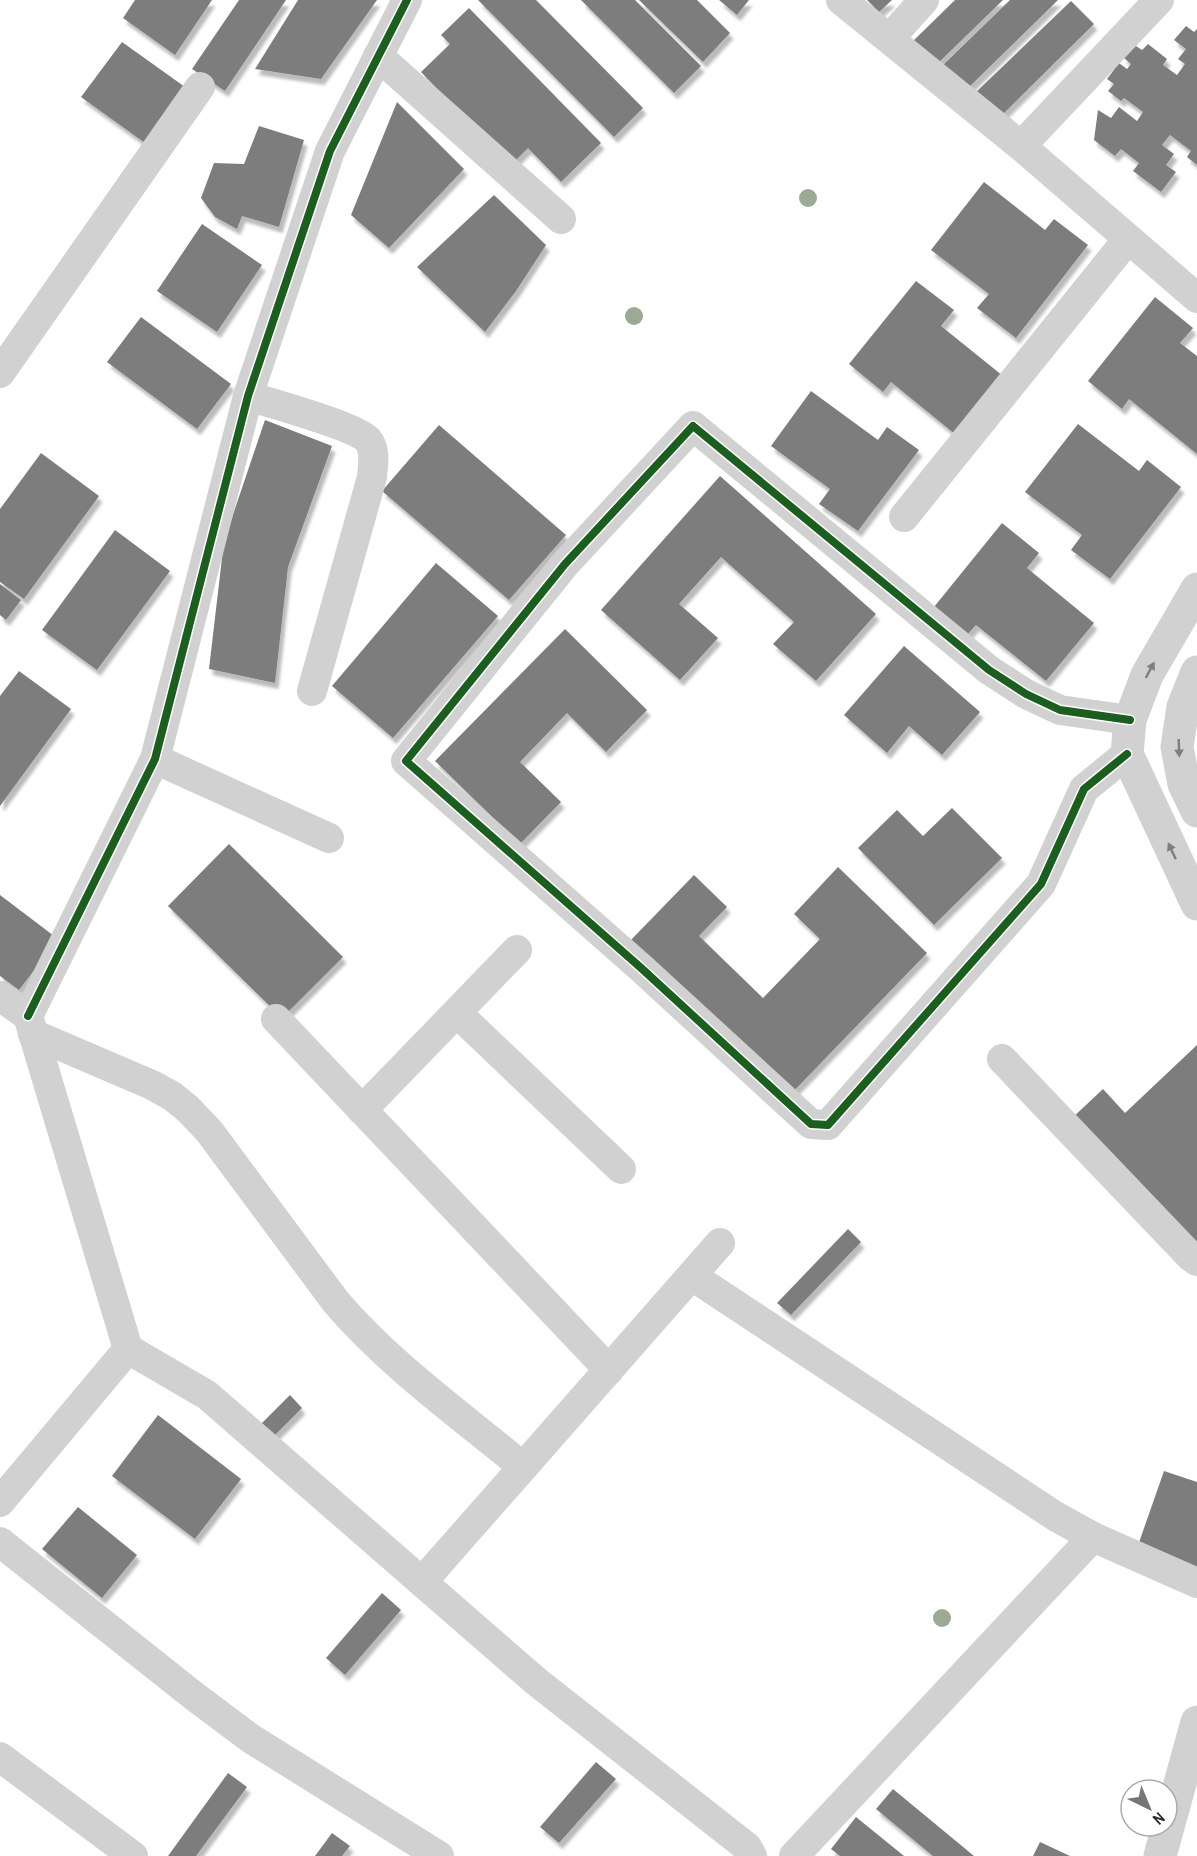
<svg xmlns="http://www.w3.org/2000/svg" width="1197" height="1856" font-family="'Archivo Narrow',sans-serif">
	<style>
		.building { fill: #7d7d7d; filter: url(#shadow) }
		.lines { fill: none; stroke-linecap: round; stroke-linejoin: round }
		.minor { stroke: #d1d1d1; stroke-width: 30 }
		.tertiary { stroke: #d1d1d1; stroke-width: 33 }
		.cycleway-casing { stroke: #fff; stroke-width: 11 }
		.cycleway { stroke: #1b5e20; stroke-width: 8 }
		.tree { fill: #9ca995 }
		.oneway { fill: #7e7e7e }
	</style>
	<defs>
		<filter id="shadow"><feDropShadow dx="3.5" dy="6" stdDeviation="1.5" flood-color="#0004"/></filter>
	</defs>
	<rect width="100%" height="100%" fill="#fff"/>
	<g class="building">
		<polygon points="135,0 212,0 175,55 123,18"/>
		<polygon points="239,0 286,0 225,91 192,69"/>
		<polygon points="298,0 377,0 321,79 255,69"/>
		<polygon points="478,0 536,0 643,108 614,137"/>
		<polygon points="581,0 635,0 701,66 674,93"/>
		<polygon points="639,0 697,0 730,33 703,62"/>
		<polygon points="719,0 749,0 737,15"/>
		<polygon points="867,0 892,0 879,12"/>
		<polygon points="955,0 1003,0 932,69 909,45"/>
		<polygon points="1010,0 1058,0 963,93 939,69"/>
		<polygon points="1071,1 1094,24 998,119 974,94"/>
		<polygon points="469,8 601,143 561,182 528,148 511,165 421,72 450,44 441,35"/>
		<polygon points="1186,26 1194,32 1197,29 1197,165 1187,157 1191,151 1170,135 1162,145 1174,154 1166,165 1176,172 1161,192 1133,171 1139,163 1121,149 1115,156 1094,140 1098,110 1111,118 1119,107 1137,121 1143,112 1124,98 1121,101 1108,91 1114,84 1107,79 1119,63 1127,69 1131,64 1123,57 1133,44 1142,50 1148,44 1167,59 1163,65 1177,75 1185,64 1178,59 1186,49 1174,40"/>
		<polygon points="122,42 185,87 145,143 81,97"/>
		<polygon points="397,102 464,169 389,248 351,215"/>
		<polygon points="259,126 304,140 279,227 242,216 237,229 215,217 201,198 214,163 244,164"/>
		<polygon points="984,182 1045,230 1054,219 1088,245 1016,338 977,308 989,294 931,250"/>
		<polygon points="494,195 546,245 516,291 485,332 417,267"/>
		<polygon points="202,224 262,265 217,332 157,291"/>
		<polygon points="916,281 954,310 941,326 1008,380 961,439 891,382 883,392 849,364"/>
		<polygon points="1155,297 1193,328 1180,343 1197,356 1197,454 1129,399 1122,409 1088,381"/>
		<polygon points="141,317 231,384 197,429 107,362"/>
		<polygon points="811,391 878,440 887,427 919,450 858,531 819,504 830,489 771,446"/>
		<polygon points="265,420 332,446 288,567 275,683 209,669 224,541"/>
		<polygon points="1078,424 1139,471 1147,460 1181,487 1110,579 1071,550 1082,535 1025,492"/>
		<polygon points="439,425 566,535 509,600 382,491"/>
		<polygon points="41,453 99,496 24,599 0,582 0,509"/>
		<polygon points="720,476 876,614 816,681 773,644 794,622 721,557 679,604 718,638 680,680 601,610"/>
		<polygon points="1002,523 1039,553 1027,568 1094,623 1046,681 976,625 968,634 934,607"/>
		<polygon points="115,530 170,571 97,670 42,630"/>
		<polygon points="436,563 498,616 393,738 332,686"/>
		<polygon points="0,584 21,600 6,620 0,615"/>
		<polygon points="565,629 647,710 606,752 567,713 520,762 561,802 520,844 435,761"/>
		<polygon points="904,646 980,712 942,755 909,726 887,753 844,715"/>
		<polygon points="19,671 71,709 0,806 0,696"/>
		<polygon points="952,808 1002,858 934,925 858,848 897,810 923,836"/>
		<polygon points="229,844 343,957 282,1018 168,906"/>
		<polygon points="838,867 927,953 790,1095 629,942 694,875 727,907 699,936 763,998 820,939 794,914"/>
		<polygon points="0,895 58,939 19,990 0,976"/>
		<polygon points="1197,1045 1197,1253 1070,1120 1103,1089 1125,1113"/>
		<polygon points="848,1229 861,1242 791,1315 777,1303"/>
		<polygon points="290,1395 302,1408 268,1442 256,1429"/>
		<polygon points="158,1415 241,1479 195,1539 112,1476"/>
		<polygon points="1164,1471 1197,1482 1197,1573 1136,1551"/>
		<polygon points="78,1507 137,1555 102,1598 42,1549"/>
		<polygon points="382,1593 401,1610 345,1675 326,1658"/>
		<polygon points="596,1762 616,1779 559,1843 540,1827"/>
		<polygon points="228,1773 247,1787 196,1856 168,1856"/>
		<polygon points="893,1789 974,1856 933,1856 876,1809"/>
		<polygon points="856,1817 904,1856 840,1856 831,1849"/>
		<polygon points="332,1833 350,1846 342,1856 315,1856"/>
		<polygon points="1040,1842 1070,1856 1033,1856"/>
	</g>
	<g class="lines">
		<g class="minor">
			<polyline points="841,0 1021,146 1197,298"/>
			<polyline points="890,38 924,0"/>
			<polyline points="378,56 561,219"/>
			<polyline points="1021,146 1159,0"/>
			<polyline points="0,373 200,87"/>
			<path d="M248 396C270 403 355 426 368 440 376 450 373 465 372 477L312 691"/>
			<polyline points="904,517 1128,239"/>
			<polyline points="1127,754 1084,789 1041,884 828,1125 811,1124 640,967 406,761 565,564 693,426 989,670 1026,694 1060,710 1130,720"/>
			<polyline points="155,759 329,838"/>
			<polyline points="0,996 28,1016 128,1349 0,1502"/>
			<polyline points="457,1013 621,1169"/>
			<polyline points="28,1016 155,759 248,396 330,151 407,0"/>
			<polyline points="276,1019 609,1370"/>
			<path d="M33 1034 152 1085 172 1096 187 1108 209 1131 336 1302C390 1365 459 1414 523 1467"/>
			<polyline points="1002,1059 1190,1256 1197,1261"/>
			<polyline points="362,1110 517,950"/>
			<polyline points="692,1276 1055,1516 1093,1537 1197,1583"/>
			<polyline points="128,1349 207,1395 537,1682 747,1847 752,1856"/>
			<polyline points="0,1542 194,1696 250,1738 439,1856"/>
			<polyline points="422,1582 720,1243"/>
			<polyline points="0,1757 133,1856"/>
			<polyline points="794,1856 1093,1537"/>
		</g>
		<g class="tertiary">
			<polyline points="1197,589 1147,675 1130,720 1127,754 1197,904"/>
			<polyline points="1197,672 1183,707 1177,747 1184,784 1197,811"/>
			<polyline points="1160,1856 1197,1722"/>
		</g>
		<g class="cycleway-casing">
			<g id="cycleway">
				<polyline points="1127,754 1084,789 1041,884 828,1125 811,1124 640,967 406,761 565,564 693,426 989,670 1026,694 1060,710 1130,720"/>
				<polyline points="28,1016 155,759 248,396 330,151 407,0"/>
			</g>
		</g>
		<use href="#cycleway" class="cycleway"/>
	</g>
	<g class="tree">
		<circle cx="808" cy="198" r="9"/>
		<circle cx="634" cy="316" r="9"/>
		<circle cx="942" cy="1618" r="9"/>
	</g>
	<defs><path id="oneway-solid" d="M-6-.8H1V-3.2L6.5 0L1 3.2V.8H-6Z" transform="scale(1.5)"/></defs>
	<g class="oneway">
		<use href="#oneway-solid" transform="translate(1150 670) rotate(-62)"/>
		<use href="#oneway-solid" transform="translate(1179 748) rotate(88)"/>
		<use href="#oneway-solid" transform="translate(1172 851) rotate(-115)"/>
	</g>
	<g transform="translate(1149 1808) rotate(137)"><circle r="28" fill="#ffffff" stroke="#ababab" stroke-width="1.5"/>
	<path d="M0-4.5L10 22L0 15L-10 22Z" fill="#767676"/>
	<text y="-9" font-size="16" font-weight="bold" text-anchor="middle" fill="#2c2c2c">N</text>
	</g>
</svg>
